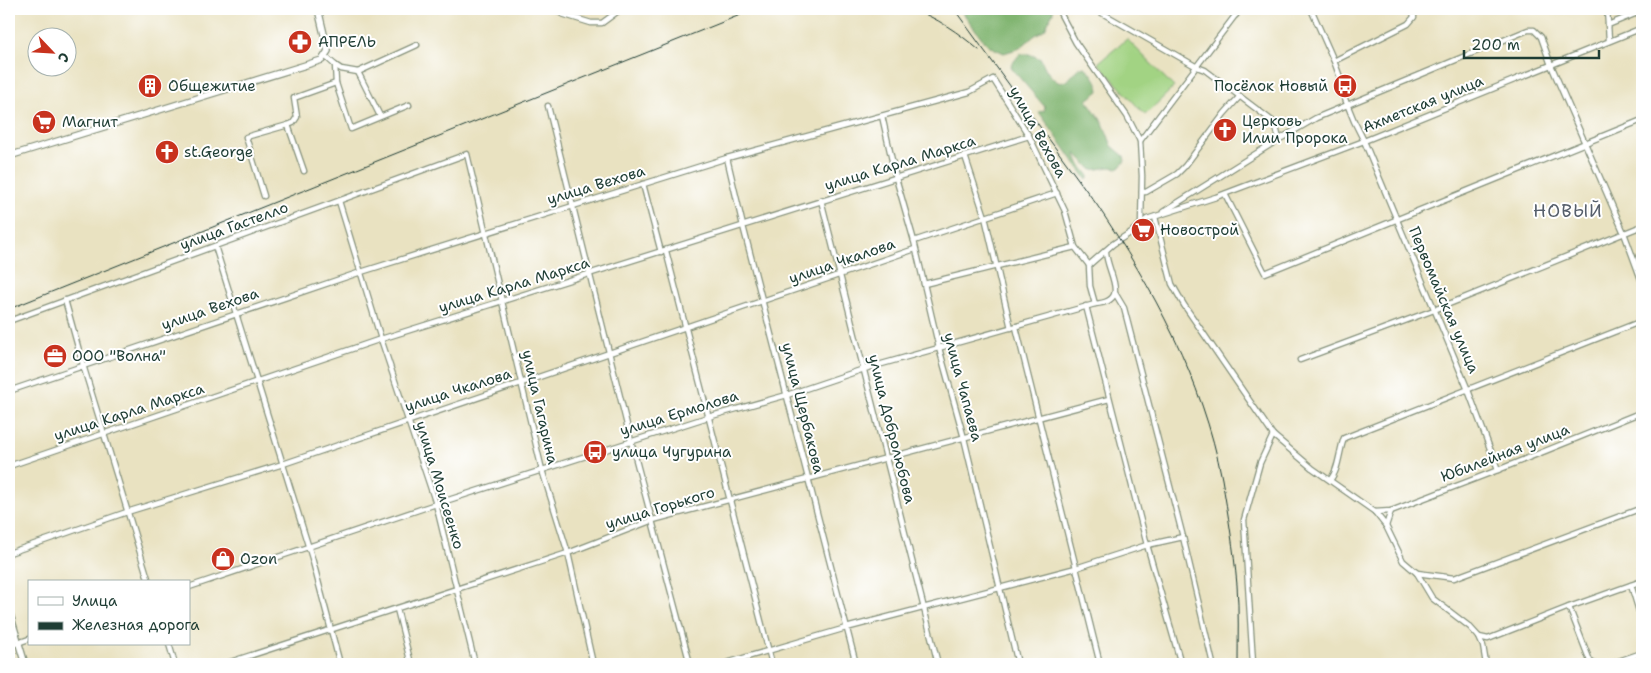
<svg xmlns="http://www.w3.org/2000/svg" width="1651" height="673" font-family="'Shantell Sans',sans-serif">
	<style>
		.green { fill: #a2d383; stroke: #60885c }
		.forest { fill: #81b571; stroke: #507952 }
		.lines { fill: none; stroke-linecap: round; stroke-linejoin: round }
		.minor-casing { stroke: #84907a; stroke-width: 7 }
		.major-casing { stroke: #84907a; stroke-width: 8 }
		.minor { stroke: #fff; stroke-width: 4.5 }
		.major { stroke: #fff; stroke-width: 5.5 }
		.rail { stroke: #1f3d34; stroke-width: 1 }
		.labels { text-anchor: middle; stroke-width: 4; stroke-linejoin: round; paint-order: stroke }
		.poi-label { font-size: 15px; fill: #1f3d34; stroke: #fff; text-anchor: start }
		.street-label { font-size: 15px; fill: #1f3d34; stroke: #fff }
		.quarter-label { font-size: 18px; letter-spacing: 1px; fill: #565f6b; stroke: #fff }
	</style>
	<rect width="100%" height="100%" fill="#fff"/>
	<filter id="ink" filterUnits="userSpaceOnUse"><feTurbulence type="fractalNoise" baseFrequency=".02" numOctaves="2"/><feDisplacementMap in="SourceGraphic" scale="10" xChannelSelector="R" yChannelSelector="G"/><feConvolveMatrix kernelMatrix="1 2 1 2 8 2 1 2 1" color-interpolation-filters="sRGB"/></filter>
	<filter id="wash" filterUnits="userSpaceOnUse"><feTurbulence type="fractalNoise" baseFrequency=".0096" numOctaves="4" result="noise"/><feDisplacementMap in="SourceGraphic" scale="20" xChannelSelector="R" yChannelSelector="G"/><feGaussianBlur stdDeviation="1.12" result="paint"/><feColorMatrix in="noise" values="0 0 0 0 0 0 0 0 0 0 0 0 0 0 0 0 0 1.4 0 .05"/><feComposite in="paint" operator="in"/></filter>
	<g filter="url(#wash)">
		<rect width="100%" height="100%" fill="#e9e2c1"/>
		<polygon class="green" points="1127,39 1174,87 1145,115 1098,63"/>
		<g class="forest">
			<polygon points="960,9 1053,9 1053,12 1045,29 1034,36 1020,48 1004,53 991,47 984,41"/>
			<path d="M1020 54H1029L1041 59C1045 69 1050 78 1060 83 1062 82 1065 82 1067 80 1077 74 1079 58 1091 73 1096 80 1098 83 1099 91L1087 100 1103 123 1112 146 1124 156 1125 161 1119 168 1110 167 1092 170 1075 153 1080 165 1089 176 1087 180 1039 112 1044 111 1045 107 1012 69 1011 65Z"/>
		</g>
	</g>
	<g filter="url(#ink)">
		<g class="lines">
			<g class="minor-casing">
				<g id="minor">
					<polyline points="557,9 562,14 591,23 602,23 621,9"/>
					<polyline points="1058,9 1076,43 1127,116 1140,141"/>
					<polyline points="1095,9 1197,67 1205,70 1275,123 1279,139"/>
					<polyline points="1230,9 1236,15"/>
					<polyline points="1311,9 1334,61 1341,80 1343,94 1354,121 1364,141 1468,390 1498,470"/>
					<polyline points="1607,9 1609,40"/>
					<polyline points="1608,25 1642,11"/>
					<polyline points="326,57 335,65 336,83 351,129 409,105"/>
					<polyline points="1334,61 1408,24 1414,17 1413,9"/>
					<polyline points="335,65 341,69 358,72 417,45"/>
					<polyline points="358,72 380,116"/>
					<polyline points="548,106 631,441 690,664"/>
					<polyline points="882,116 896,178 914,241 939,348 964,438 1018,664"/>
					<polyline points="965,156 985,217 1011,328"/>
					<polyline points="727,158 743,226 856,664"/>
					<polyline points="304,171 288,125 293,123 297,117 294,98 336,83"/>
					<polyline points="643,184 661,252"/>
					<polyline points="1142,192 1146,192 1177,174 1185,166 1224,114 1240,96"/>
					<polyline points="1225,194 1265,273 1642,120"/>
					<polyline points="264,196 246,137 288,125"/>
					<polyline points="821,200 938,664"/>
					<polyline points="339,201 381,339 436,504 475,664"/>
					<polyline points="1163,212 1273,143 1316,118 1528,30 1534,30 1541,37 1551,65 1624,233 1642,282"/>
					<polyline points="1155,217 1172,284 1184,305 1273,435 1312,468 1375,512 1386,526 1403,561 1417,573 1432,598 1470,627 1479,637 1483,646 1486,664"/>
					<polyline points="1141,224 1142,176 1140,141 1240,9"/>
					<polyline points="914,241 1057,193"/>
					<polyline points="215,246 312,558 340,664"/>
					<path d="M1106 250C1105 271 1133 301 1095 304L1090 286 1089 265 1113 244 1130 233 1147 219 1216 197 1364 141 1642 28"/>
					<polyline points="666,251 772,664"/>
					<polyline points="924,284 1075,247"/>
					<polyline points="1115,293 1124,308 1183,537 1213,664"/>
					<polyline points="65,300 83,365 149,582"/>
					<polyline points="1086,306 1147,545 1181,664"/>
					<polyline points="9,321 467,154 542,470 568,553 593,664"/>
					<polyline points="1016,327 1100,664"/>
					<polyline points="1300,360 1434,310 1642,226"/>
					<polyline points="9,391 361,272 727,158 969,92 993,79 1029,136 1065,211 1075,247 1089,265"/>
					<polyline points="9,466 381,339 1029,136"/>
					<path d="M1330 480C1339 470 1339 451 1344 438L1642 321"/>
					<polyline points="1375,512 1391,511 1498,470 1642,412"/>
					<polyline points="1386,526 1391,511"/>
					<polyline points="9,553 127,512 283,464 915,249"/>
					<polyline points="1417,573 1454,578 1642,508"/>
					<polyline points="1631,585 1642,621"/>
					<polyline points="189,587 436,504 708,417 787,395 864,369 1095,304"/>
					<polyline points="1569,607 1590,661 1594,664"/>
					<polyline points="397,609 411,664"/>
					<polyline points="1479,637 1488,639 1569,607 1642,581"/>
					<polyline points="169,644 175,664"/>
					<polyline points="9,646 29,639"/>
					<polyline points="224,664 568,553 653,520 1109,399"/>
					<polyline points="723,664 846,628 1076,568 1147,545 1183,537"/>
					<polyline points="1253,664 1244,520 1260,463 1273,435"/>
					<polyline points="1610,664 1642,653"/>
				</g>
			</g>
			<g class="major-casing">
				<g id="major">
					<polyline points="9,156 322,60 328,51 318,9"/>
					<polyline points="9,611 25,664"/>
				</g>
			</g>
			<use href="#minor" class="minor"/>
			<use href="#major" class="major"/>
			<g class="rail">
				<path d="M912 9C936 17 959 33 979 50"/>
				<path d="M954 9 1097 205C1153 288 1203 380 1222 479 1228 514 1234 550 1237 585 1239 611 1238 638 1238 664"/>
				<polyline points="9,309 755,9"/>
			</g>
		</g>
	</g>
	<defs>
		<g id="pharmacy-disc" transform="scale(1.25)"><circle r="9.5" fill="#c8321e" stroke="#fff"/><path d="M-2-6h4v4h4v4h-4v4h-4v-4h-4v-4h4Z" fill="#fff"/></g>
		<g id="building-disc" transform="scale(1.25)"><circle r="9.5" fill="#c8321e" stroke="#fff"/><path d="M-4-6H4V6H1V3H-1V6H-4ZM-2.5-4.3h1.7v1.8h-1.7ZM.8-4.3h1.7v1.8H.8ZM-2.5-1h1.7V.8h-1.7ZM.8-1h1.7V.8H.8Z" fill="#fff"/></g>
		<g id="bus-disc" transform="scale(1.25)"><circle r="9.5" fill="#c8321e" stroke="#fff"/><path d="M-5-6H5V4H4V6H2V4H-2V6H-4V4H-5ZM-3.5-4V0h7V-4ZM-3.5 1.2v1.5H-2V1.2ZM2 1.2v1.5H3.5V1.2Z" fill="#fff"/></g>
		<g id="supermarket-disc" transform="scale(1.25)"><circle r="9.5" fill="#c8321e" stroke="#fff"/><path d="M-6-5.5h2.5l.6 2H6L4.5 2H-2.5L-4.4-4H-6ZM-1.5 3.2a1.3 1.3 0 1 0 .1 0ZM3 3.2a1.3 1.3 0 1 0 .1 0Z" fill="#fff"/></g>
		<g id="church-disc" transform="scale(1.25)"><circle r="9.5" fill="#c8321e" stroke="#fff"/><path d="M-1.2-6h2.4v3.5h3.3v2.4h-3.3V6h-2.4V-.1h-3.3v-2.4h3.3Z" fill="#fff"/></g>
		<g id="office-disc" transform="scale(1.25)"><circle r="9.5" fill="#c8321e" stroke="#fff"/><path d="M-6-3h4V-5.5h4V-3h4V5H-6ZM-1-4.5V-3h2v-1.5ZM-6 0V1H6V0Z" fill="#fff"/></g>
		<g id="shop-disc" transform="scale(1.25)"><circle r="9.5" fill="#c8321e" stroke="#fff"/><path d="M-5-2.5h2.3a2.7 3.5 0 0 1 5.4 0H5L5.5 6h-11ZM-1.5-2.5h3a1.5 2.3 0 0 0-3 0Z" fill="#fff"/></g>
	</defs>
	<g fill-rule="evenodd">
		<use href="#pharmacy-disc" x="300" y="42"/>
		<use href="#building-disc" x="150" y="86"/>
		<use href="#bus-disc" x="1345" y="86"/>
		<use href="#supermarket-disc" x="44" y="122"/>
		<use href="#church-disc" x="1225" y="130"/>
		<use href="#church-disc" x="167" y="152"/>
		<use href="#supermarket-disc" x="1143" y="230"/>
		<use href="#office-disc" x="55" y="356"/>
		<use href="#bus-disc" x="595" y="452"/>
		<use href="#shop-disc" x="223" y="559"/>
	</g>
	<g class="labels">
		<g class="poi-label">
			<text x="318" y="47">АПРЕЛЬ</text>
			<text x="168" y="91">Общежитие</text>
			<text x="1328" y="91" text-anchor="end">Посёлок Новый</text>
			<text x="1242" y="126">Церковь<tspan x="1242" dy="17">Илии Пророка</tspan></text>
			<text x="62" y="127">Магнит</text>
			<text x="184" y="157">st.George</text>
			<text x="1160" y="235">Новострой</text>
			<text x="72" y="361">ООО "Волна"</text>
			<text x="612" y="457">улица Чугурина</text>
			<text x="240" y="564">Ozon</text>
		</g>
		<g class="street-label">
			<text transform="translate(1423 104) rotate(-22)" y="5">Ахметская улица</text>
			<text transform="translate(1038 132) rotate(61)" y="5">улица Вехова</text>
			<text transform="translate(900 163) rotate(-17)" y="5">улица Карла Маркса</text>
			<text transform="translate(596 185) rotate(-17)" y="5">улица Вехова</text>
			<text transform="translate(234 226) rotate(-20)" y="5">улица Гастелло</text>
			<text transform="translate(842 261) rotate(-19)" y="5">улица Чкалова</text>
			<text transform="translate(514 285) rotate(-17)" y="5">улица Карла Маркса</text>
			<text transform="translate(1444 300) rotate(67)" y="5">Первомайская улица</text>
			<text transform="translate(210 309) rotate(-19)" y="5">улица Вехова</text>
			<text transform="translate(963 387) rotate(75)" y="5">улица Чапаева</text>
			<text transform="translate(458 390) rotate(-18)" y="5">улица Чкалова</text>
			<text transform="translate(540 407) rotate(77)" y="5">улица Гагарина</text>
			<text transform="translate(803 408) rotate(76)" y="5">улица Щербакова</text>
			<text transform="translate(129 412) rotate(-18)" y="5">улица Карла Маркса</text>
			<text transform="translate(679 413) rotate(-17)" y="5">улица Ермолова</text>
			<text transform="translate(892 429) rotate(76)" y="5">улица Добролюбова</text>
			<text transform="translate(1505 453) rotate(-21)" y="5">Юбилейная улица</text>
			<text transform="translate(440 485) rotate(73)" y="5">улица Моисеенко</text>
			<text transform="translate(660 508) rotate(-17)" y="5">улица Горького</text>
		</g>
		<g class="quarter-label">
			<text x="1568" y="217">НОВЫЙ</text>
		</g>
	</g>
	<rect width="1651" height="673" fill="none" stroke="#fff" stroke-width="30"/>
	<rect x="28" y="580" width="162" height="65" fill="#ffffff" stroke="#a5b1ae"/>
	<rect x="38" y="597" width="25" height="8" fill="#ffffff" stroke="#a5b1ae"/>
	<text x="72" y="606" font-size="15" fill="#1f3d34">Улица</text>
	<rect x="38" y="622" width="25" height="8" fill="#1f3d34" stroke="#a5b1ae"/>
	<text x="72" y="630" font-size="15" fill="#1f3d34">Железная дорога</text>
	<g transform="translate(52 52) rotate(115)"><circle r="24" fill="#ffffff" stroke="#a5b1ae"/>
	<path d="M0-4L9 19L0 12L-9 19Z" fill="#c8321e"/>
	<text y="-8" font-size="14" font-weight="bold" text-anchor="middle" fill="#1f3d34">С</text>
	</g>
	<path d="M1464 50v8h135v-8" fill="none" stroke="#1f3d34" stroke-width="2.5"/>
	<text x="1471" y="50" font-size="15" fill="#1f3d34" stroke="#ffffff" stroke-width="4" paint-order="stroke">200 m</text>
</svg>
